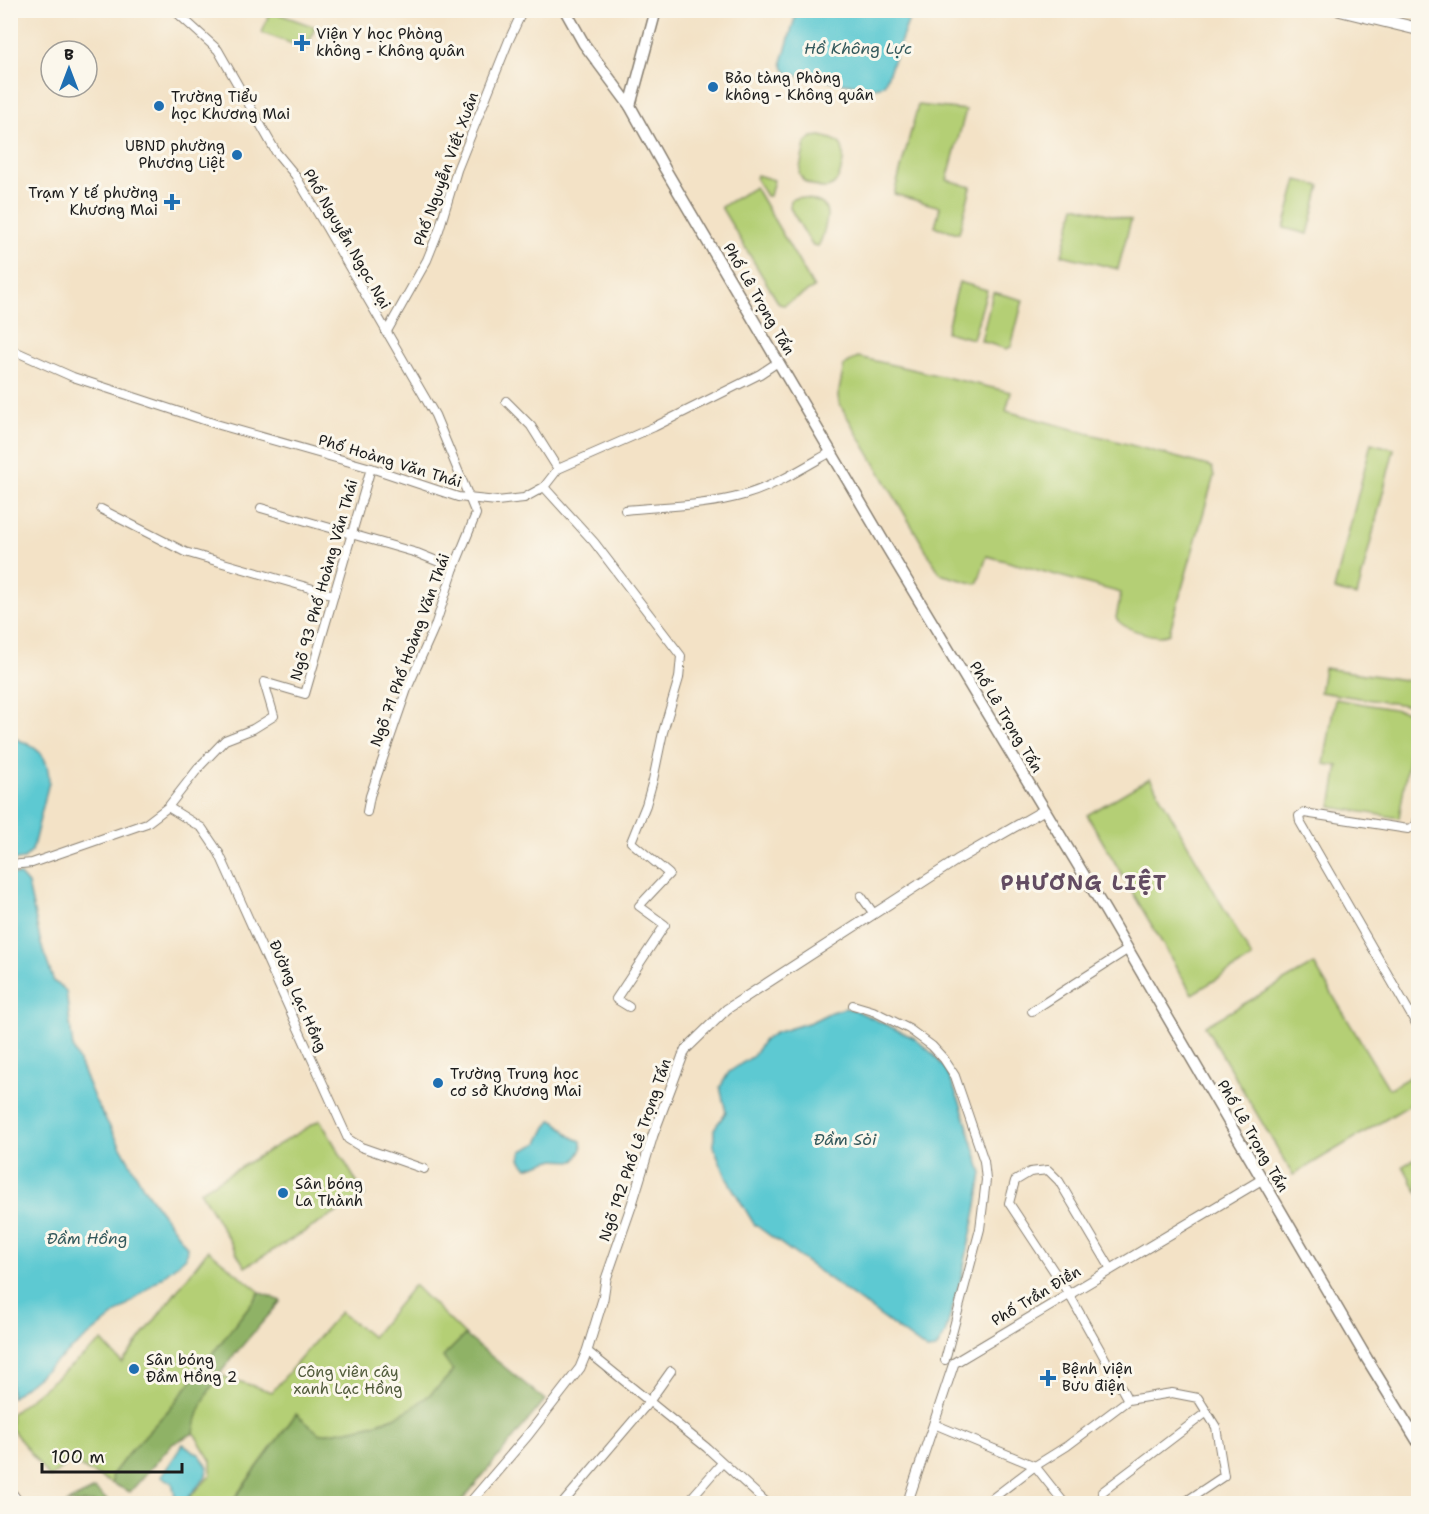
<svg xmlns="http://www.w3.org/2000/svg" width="1429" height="1514" font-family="'Shantell Sans',sans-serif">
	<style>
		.green { fill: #b4cf75; stroke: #687648; stroke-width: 1.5 }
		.forest { fill: #8fb266; stroke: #566741; stroke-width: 1.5 }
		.water { fill: #5dc9d2; stroke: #3c7277; stroke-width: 1.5 }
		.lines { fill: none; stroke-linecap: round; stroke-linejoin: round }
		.minor-casing { stroke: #887f71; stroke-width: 10 }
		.tertiary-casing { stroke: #887f71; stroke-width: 11 }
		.secondary-casing { stroke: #887f71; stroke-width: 13 }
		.primary-casing { stroke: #887f71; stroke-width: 14 }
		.trunk-casing { stroke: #887f71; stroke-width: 14 }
		.minor { stroke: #fff; stroke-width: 8 }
		.tertiary { stroke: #fff; stroke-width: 9 }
		.secondary { stroke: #fff; stroke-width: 10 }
		.primary { stroke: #fff; stroke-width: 12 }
		.trunk { stroke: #fff; stroke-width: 12 }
		.poi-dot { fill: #1f6fb2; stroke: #fbf7ec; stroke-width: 2 }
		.labels { text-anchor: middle; stroke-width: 6; stroke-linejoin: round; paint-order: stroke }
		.poi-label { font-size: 15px; fill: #1c1c1c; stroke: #fbf7ec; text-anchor: start }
		.street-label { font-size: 15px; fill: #1c1c1c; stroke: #fbf7ec }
		.park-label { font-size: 15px; fill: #515b3b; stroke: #fbf7ec }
		.water-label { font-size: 16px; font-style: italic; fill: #33595c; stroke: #fbf7ec }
		.district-label { font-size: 21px; font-weight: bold; letter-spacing: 1.5px; fill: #634c62; stroke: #fbf7ec }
	</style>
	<rect width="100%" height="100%" fill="#fbf7ec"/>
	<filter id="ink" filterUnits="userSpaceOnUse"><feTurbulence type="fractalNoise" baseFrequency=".0167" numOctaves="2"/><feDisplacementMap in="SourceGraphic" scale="12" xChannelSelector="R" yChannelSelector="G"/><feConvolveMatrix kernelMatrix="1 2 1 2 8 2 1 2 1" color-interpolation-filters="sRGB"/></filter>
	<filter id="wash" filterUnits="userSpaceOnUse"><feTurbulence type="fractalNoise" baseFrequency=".008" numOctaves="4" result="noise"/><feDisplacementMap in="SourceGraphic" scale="24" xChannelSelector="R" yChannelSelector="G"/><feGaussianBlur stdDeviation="1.35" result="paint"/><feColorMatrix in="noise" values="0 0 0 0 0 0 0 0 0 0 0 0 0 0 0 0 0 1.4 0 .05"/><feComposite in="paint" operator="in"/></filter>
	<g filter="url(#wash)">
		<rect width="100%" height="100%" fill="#f3e2c6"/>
		<g class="green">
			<polygon points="270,11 315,27 307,49 262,33"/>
			<polygon points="918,105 966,110 947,180 971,187 959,233 935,227 940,207 894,194"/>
			<path d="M821 136C827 138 835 139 839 143 848 150 841 181 832 186 824 191 811 185 804 181L799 173 805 144 812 137Z"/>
			<polygon points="757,175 774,180 770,196 766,196 756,179"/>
			<polygon points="1297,180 1320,186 1308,234 1284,228"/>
			<polygon points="755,187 814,288 784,305 779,304 721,207"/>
			<path d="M798 197C820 202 832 201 825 227 823 234 822 241 818 246L812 245 790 208 791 200Z"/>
			<polygon points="1075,206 1131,220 1118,269 1062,255"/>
			<polygon points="959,282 987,290 973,339 946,332"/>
			<polygon points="993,292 1023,300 1011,347 1006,349 981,341"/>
			<path d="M858 357 1011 392 1006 411 1212 467 1214 476 1169 634C1158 640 1122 629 1116 618L1121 593 987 556 978 582 976 584 943 575 939 572 839 403 838 396 844 365Z"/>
			<polygon points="1371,443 1394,449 1357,596 1334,590"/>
			<polygon points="1324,668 1418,682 1418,707 1320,692"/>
			<polygon points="1335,699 1416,713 1399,818 1331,807 1338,766 1324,764"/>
			<polygon points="1150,778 1252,958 1192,994 1087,815"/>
			<polygon points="1314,964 1389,1089 1418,1072 1418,1100 1293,1175 1205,1026"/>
			<polygon points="320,1120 365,1196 245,1267 200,1191"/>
			<polygon points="1418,1157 1418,1193 1403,1166"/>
			<polygon points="208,1250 260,1292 173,1405 128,1454 112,1475 113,1484 70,1461 50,1478 11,1428 11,1414 102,1341 122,1363"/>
			<polygon points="414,1285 465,1335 443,1357 453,1371 435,1392 403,1414 360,1429 319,1434 296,1414 232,1501 235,1503 183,1504 211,1475 211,1461 194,1433 195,1418 210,1387 219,1375 272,1392 340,1312 372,1337"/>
		</g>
		<g class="forest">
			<path d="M260 1292 281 1301C251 1337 199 1386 194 1433L172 1444 130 1492 113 1484 112 1475 128 1454 173 1405Z"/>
			<path d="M465 1335 545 1400 460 1503 235 1504 232 1502 296 1414 320 1434C378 1427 413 1418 453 1371L443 1357Z"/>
			<polygon points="95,1489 110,1503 66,1503"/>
		</g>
		<g class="water">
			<polygon points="797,11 797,10 912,11 885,83 880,87 874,88 789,74 784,69 782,62"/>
			<path d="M10 736C35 747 49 751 49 782L32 851 24 859 10 861Z"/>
			<polygon points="11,874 20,875 28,884 41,944 54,982 61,986 66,991 73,1048 95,1100 145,1190 187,1247 186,1257 172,1269 11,1398"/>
			<polygon points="845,1008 855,1010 914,1038 933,1054 946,1070 960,1102 982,1173 976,1211 962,1275 945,1334 936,1349 927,1350 754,1224 727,1179 714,1147 714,1129 726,1112 720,1087 729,1072 753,1056 764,1040 775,1033 811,1022 831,1012"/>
			<path d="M552 1120C566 1127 565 1136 581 1141L582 1149 575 1161 551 1160 527 1168 520 1159 522 1151 538 1143 546 1127Z"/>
			<polygon points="183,1444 200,1455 208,1467 205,1478 183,1503 168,1503 175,1496 172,1482 161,1477"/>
		</g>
	</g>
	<g filter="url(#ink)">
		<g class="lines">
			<g class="minor-casing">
				<g id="minor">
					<polyline points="174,10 218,50 276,152 295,175 326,227 435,415 476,514 454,568 435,626 407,689 370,796 367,812"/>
					<polyline points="386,333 427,260 439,230 457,170 509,40 523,10"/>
					<polyline points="10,349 73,377 216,424 371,468 458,497 497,501 524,498 544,487 558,469 654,427 760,374 778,362"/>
					<polyline points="506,401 531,426 558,469"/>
					<polyline points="544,487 594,542 681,656 679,678 663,732 653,780 646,805 631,842 669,874 639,906 665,925 616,999 629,1007"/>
					<polyline points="261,508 417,553 454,568"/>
					<polyline points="101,509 185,552 334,595"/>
					<path d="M625 510C665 506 706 506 744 495 775 486 803 468 831 452"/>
					<polyline points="168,807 202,828 219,853 348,1139 361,1147 424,1169"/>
					<polyline points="1418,815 1417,825 1408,829 1304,813 1299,816 1300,822 1418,1027"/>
					<polyline points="10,865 32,863 147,823 168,807 200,766 225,740 253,729 274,716 264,682 305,694 371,468"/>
					<polyline points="861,896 874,914"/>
					<polyline points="853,1005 873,1011 909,1029 932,1046 944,1059 955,1076 984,1161 986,1180 980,1229 945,1360"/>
					<polyline points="1032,1011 1127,950"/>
					<polyline points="1111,1269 1059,1181 1048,1170 1030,1172 1015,1181 1009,1203 1069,1294 1128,1400"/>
					<polyline points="587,1351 707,1448 768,1504"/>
					<polyline points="934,1424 1035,1466 1065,1504"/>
					<polyline points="1102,1492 1207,1412"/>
					<polyline points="562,1504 649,1402 671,1371"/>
					<polyline points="686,1504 722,1463"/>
					<polyline points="985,1504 1035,1466 1067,1446 1128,1400 1172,1393 1198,1398 1216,1427 1224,1476 1182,1504"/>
				</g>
			</g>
			<g class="tertiary-casing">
				<g id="tertiary">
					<polyline points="469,1504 528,1435 580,1368 587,1351 603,1299 606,1279 632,1204 653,1135 685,1050 727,1009 957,860 1044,810"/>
					<polyline points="907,1504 954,1363 1261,1180"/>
				</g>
			</g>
			<g class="secondary-casing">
				<g id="secondary">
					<polyline points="565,10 584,44 630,106 665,169 885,544 1105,910 1367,1359 1418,1442"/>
					<polyline points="630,106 656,10"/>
				</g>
			</g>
			<g class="primary-casing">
				<g id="primary">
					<polyline points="1340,10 1418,29"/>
					<polyline points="10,1493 18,1504"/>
				</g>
			</g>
			<g class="trunk-casing">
				<polyline id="trunk" points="1410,10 1418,12"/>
			</g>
			<use href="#minor" class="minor"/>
			<use href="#tertiary" class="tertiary"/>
			<use href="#secondary" class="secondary"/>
			<use href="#primary" class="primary"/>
			<use href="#trunk" class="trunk"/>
		</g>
	</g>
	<g class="poi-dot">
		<path d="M299 34h6v6h6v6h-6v6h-6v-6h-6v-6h6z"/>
		<circle cx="713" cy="87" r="6"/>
		<circle cx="159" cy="106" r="6"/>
		<circle cx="237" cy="155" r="6"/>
		<path d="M169 193h6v6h6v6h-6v6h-6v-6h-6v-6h6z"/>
		<circle cx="438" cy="1083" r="6"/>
		<circle cx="283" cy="1193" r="6"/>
		<circle cx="134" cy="1369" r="6"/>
		<path d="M1045 1369h6v6h6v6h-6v6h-6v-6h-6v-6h6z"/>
	</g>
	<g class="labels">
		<g class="poi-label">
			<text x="316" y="39">Viện Y học Phòng<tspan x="316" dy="17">không - Không quân</tspan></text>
			<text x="725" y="83">Bảo tàng Phòng<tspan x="725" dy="17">không - Không quân</tspan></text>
			<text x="171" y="102">Trường Tiểu<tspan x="171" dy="17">học Khương Mai</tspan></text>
			<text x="225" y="151" text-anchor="end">UBND phường<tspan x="225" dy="17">Phương Liệt</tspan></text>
			<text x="158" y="198" text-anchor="end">Trạm Y tế phường<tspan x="158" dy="17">Khương Mai</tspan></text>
			<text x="450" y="1079">Trường Trung học<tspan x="450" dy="17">cơ sở Khương Mai</tspan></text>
			<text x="295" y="1189">Sân bóng<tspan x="295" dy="17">La Thành</tspan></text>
			<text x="146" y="1365">Sân bóng<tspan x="146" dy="17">Đầm Hồng 2</tspan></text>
			<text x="1062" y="1374">Bệnh viện<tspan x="1062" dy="17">Bưu điện</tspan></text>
		</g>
		<g class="street-label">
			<text transform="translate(446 169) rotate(-70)" y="5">Phố Nguyễn Viết Xuân</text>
			<text transform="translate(347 239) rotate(60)" y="5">Phố Nguyễn Ngọc Nại</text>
			<text transform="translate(759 299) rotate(60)" y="5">Phố Lê Trọng Tấn</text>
			<text transform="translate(390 461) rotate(17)" y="5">Phố Hoàng Văn Thái</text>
			<text transform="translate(324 580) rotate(-74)" y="5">Ngõ 93 Phố Hoàng Văn Thái</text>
			<text transform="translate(410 650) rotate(-70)" y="5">Ngõ 71 Phố Hoàng Văn Thái</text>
			<text transform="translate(1006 717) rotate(59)" y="5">Phố Lê Trọng Tấn</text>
			<text transform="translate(298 996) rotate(66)" y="5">Đường Lạc Hồng</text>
			<text transform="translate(1253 1136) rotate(60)" y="5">Phố Lê Trọng Tấn</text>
			<text transform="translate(635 1150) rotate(-71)" y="5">Ngõ 192 Phố Lê Trọng Tấn</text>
			<text transform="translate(1036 1296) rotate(-31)" y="5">Phố Trần Điền</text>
		</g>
		<g class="park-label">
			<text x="348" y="1377">Công viên cây<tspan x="348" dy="17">xanh Lạc Hồng</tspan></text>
		</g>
		<g class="water-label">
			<text x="858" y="54">Hồ Không Lực</text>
			<text x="845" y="1145">Đầm Sòi</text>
			<text x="87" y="1244">Đầm Hồng</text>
		</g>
		<g class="district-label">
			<text x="1084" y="890">PHƯƠNG LIỆT</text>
		</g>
	</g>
	<rect width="1429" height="1514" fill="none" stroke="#fbf7ec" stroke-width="36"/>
	<g transform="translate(69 69)"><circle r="28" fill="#fbf7ec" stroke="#a29f99" stroke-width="1.5"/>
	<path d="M0-4.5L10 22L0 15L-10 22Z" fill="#1f6fb2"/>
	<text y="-9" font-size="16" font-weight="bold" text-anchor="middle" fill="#1c1c1c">B</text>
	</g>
	<path d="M42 1463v9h140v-9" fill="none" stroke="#1c1c1c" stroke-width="3"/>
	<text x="51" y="1463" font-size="18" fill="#1c1c1c" stroke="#fbf7ec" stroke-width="4.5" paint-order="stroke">100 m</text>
</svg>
